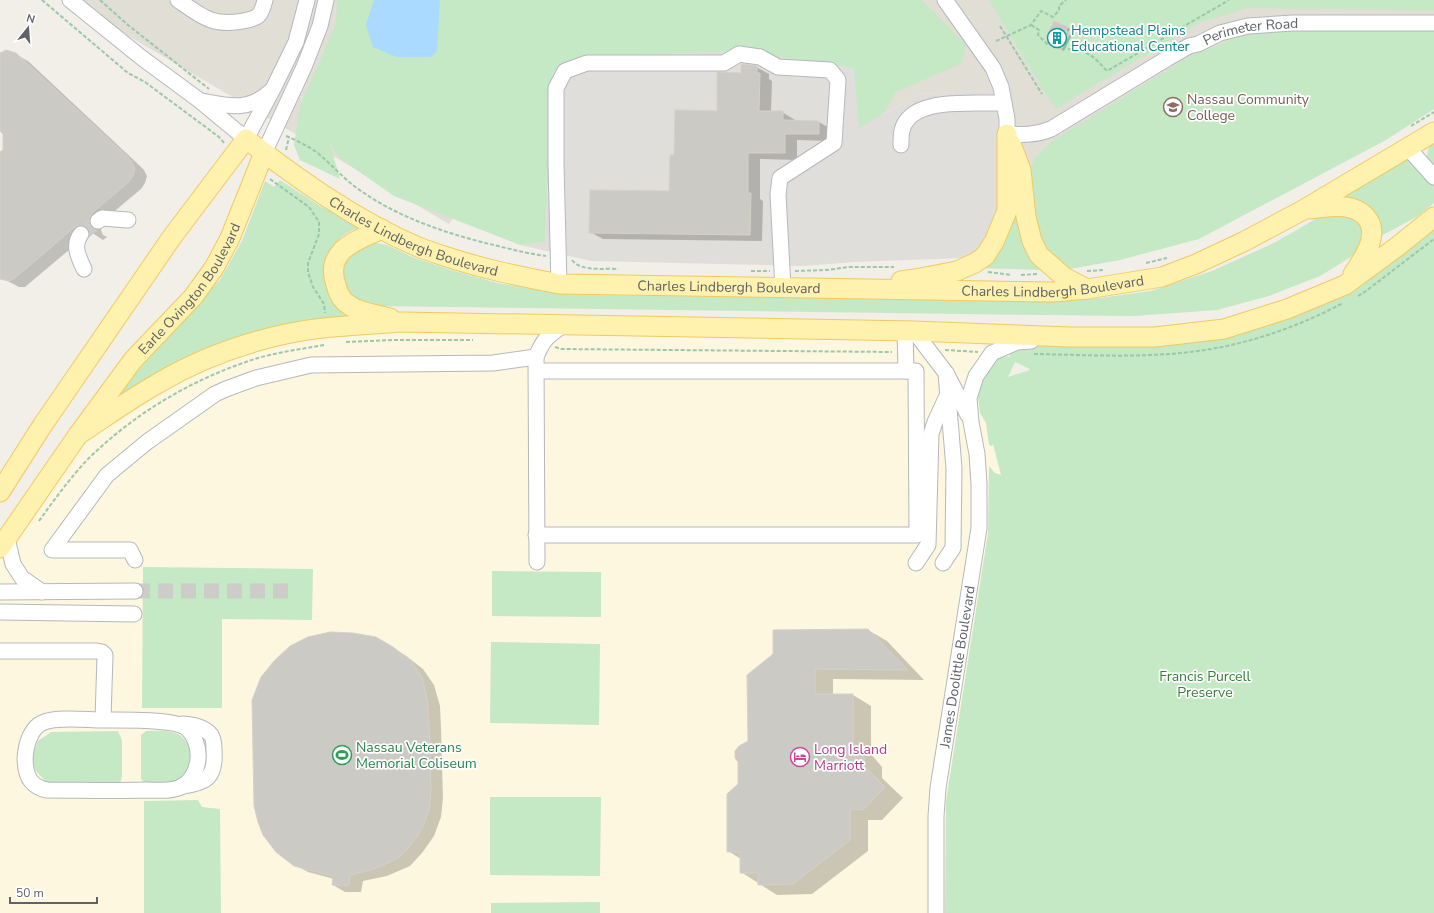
<svg xmlns="http://www.w3.org/2000/svg" width="1434" height="913" font-family="'Nunito Sans',sans-serif">
	<style>
		.commercial { fill: #fef7e0 }
		.industrial { fill: #e0deda }
		.education { fill: #e1ded6 }
		.green { fill: #c5e8c5; fill-rule: evenodd }
		.water { fill: #aadaff }
		.shadow { fill: #0003 }
		.building { fill: #cccac5; stroke: #d6d1c6 }
		.lines { fill: none; stroke-linecap: round; stroke-linejoin: round }
		.minor-tunnel { stroke: #ccccc8; stroke-width: 15; stroke-dasharray: 15 8; stroke-linecap: butt }
		.minor-casing { stroke: #b5b8bc; stroke-width: 17 }
		.major-casing { stroke: #f2c960; stroke-width: 21 }
		.path { stroke: #9cc7a9; stroke-width: 2; stroke-dasharray: 4 2; stroke-linecap: butt }
		.minor { stroke: #fff; stroke-width: 15 }
		.major { stroke: #fff2af; stroke-width: 19 }
		.labels { text-anchor: middle; stroke-width: 3.5; stroke-linejoin: round; paint-order: stroke }
		.culture-label { font-size: 14px; fill: #0d838f; stroke: #fff; text-anchor: start }
		.street-label { font-size: 14px; fill: #5f6368; stroke: #fff }
		.education-label { font-size: 14px; fill: #785e54; stroke: #fff; text-anchor: start }
		.park-label { font-size: 14px; fill: #348238; stroke: #fff }
		.leisure-label { font-size: 14px; fill: #27864d; stroke: #fff; text-anchor: start }
		.hotel-label { font-size: 14px; fill: #b23c85; stroke: #fff; text-anchor: start }
	</style>
	<rect width="100%" height="100%" fill="#f1efe8"/>
	<polygon class="commercial" points="323,330 984,337 980,389 1003,483 954,913 0,913 0,553 80,436 216,357"/>
	<polygon class="industrial" points="741,51 855,68 859,127 921,94 993,90 999,130 1001,206 981,252 964,258 854,262 803,266 591,261 520,245 545,242 553,72 612,56"/>
	<polygon class="education" points="67,0 1434,0 1434,62 1030,172 999,130 993,90 921,94 883,114 855,68 741,51 612,56 553,72 449,224"/>
	<g class="green">
		<polygon points="337,0 922,0 966,45 962,63 896,92 883,114 859,128 854,68 741,51 612,56 553,72 545,242 520,245 394,196 338,157 329,141 340,179 300,160 294,145 300,106 336,24"/>
		<polygon points="989,0 1434,0 1434,10 1248,8 1201,22 1068,101 1057,109 1045,93"/>
		<polygon points="1307,28 1434,29 1434,109 1386,140 1199,239 1120,260 1070,269 1055,265 1034,237 1030,172 1035,158 1052,141 1192,55 1241,36"/>
		<path d="M1434 143V171L1427 161C1427 154 1427 147 1434 143Z"/>
		<path d="M1410 158 1434 185V203L1418 216 1381 236C1376 207 1369 202 1341 199L1397 164Z"/>
		<path d="M280 180 320 206 363 226C357 228 349 231 344 235 321 252 319 289 339 308 343 312 350 314 355 317L116 399 121 391 178 323 220 280 242 241 265 181 274 187Z"/>
		<polygon points="1014,198 1020,236 1027,254 1042,270 973,268"/>
		<polygon points="1328,212 1360,219 1366,231 1359,252 1320,276 1269,296 1217,310 1133,316 1043,315 371,306 355,301 344,288 340,273 344,259 370,242 387,245 412,257 451,270 497,283 551,292 585,295 1052,301 1100,298 1151,291 1212,271 1274,243"/>
		<path d="M1434 227V913H945L946 801 988 533 989 466 995 473 1001 475 993 444 992 446 989 445 986 423 980 413 978 398V385L998 355 1010 357V351L1021 345 1165 346 1201 341 1242 331ZM1015 362 1030 369V370L1008 377Z"/>
		<polygon points="143,567 313,569 312,620 222,619 222,708 142,708"/>
		<polygon points="492,571 601,572 601,617 492,616"/>
		<polygon points="491,642 600,644 599,725 490,723"/>
		<polygon points="118,731 122,740 122,775 121,781 116,784 47,783 35,770 32,756 38,741 51,732"/>
		<path d="M146 731C158 731 176 729 184 739 198 753 191 778 172 784 165 786 155 785 147 785L141 779V735Z"/>
		<polygon points="490,797 601,797 600,876 490,875"/>
		<polygon points="198,800 202,807 220,809 221,913 144,913 144,801"/>
		<polygon points="600,902 600,913 491,913 491,903"/>
	</g>
	<polygon class="water" points="374,0 440,0 437,51 431,57 396,57 373,47 366,25"/>
	<g class="shadow">
		<polygon points="1067,27 1070,29 1068,33 1072,35 1064,51 1052,45"/>
		<polygon points="15,54 28,61 139,165 144,170 147,176 145,183 141,189 104,220 101,230 103,235 107,237 103,240 91,232 89,233 25,287 19,287 0,277 0,153 4,150 4,133 0,130 0,55"/>
		<polygon points="756,67 769,74 769,79 772,81 771,112 782,112 795,120 795,122 819,122 831,129 831,141 797,140 797,160 760,159 760,199 763,201 762,241 603,239 590,232 670,192 675,156 718,112 742,74"/>
		<polygon points="868,630 887,641 924,680 833,679 833,695 853,695 871,706 871,754 882,767 882,778 903,798 882,820 868,820 868,851 812,894 777,895 741,872 741,859 728,851 739,785 749,741 748,675"/>
		<polygon points="375,638 405,655 423,669 434,685 440,706 441,728 443,798 441,817 434,836 422,853 410,866 387,876 363,881 361,892 345,892 333,885 334,879 308,872 295,865"/>
	</g>
	<g class="building">
		<polygon points="1054,21 1068,27 1066,31 1070,33 1061,50 1051,45 1053,41 1046,37"/>
		<polygon points="6,50 16,53 127,156 132,162 135,169 133,176 129,182 92,213 89,222 91,227 95,229 90,234 89,229 85,226 81,225 76,226 15,278 9,281 0,279 0,152 3,150 3,134 0,131 0,53"/>
		<polygon points="743,64 757,66 757,73 760,73 759,111 783,111 783,120 819,121 819,134 785,134 785,153 748,153 748,193 751,193 750,235 589,233 590,190 669,191 670,155 674,155 675,110 717,111 717,72 741,73 741,65"/>
		<polygon points="868,629 908,670 815,669 815,694 853,694 853,742 864,756 864,766 885,787 863,810 850,809 850,840 793,884 758,885 758,873 740,873 740,852 727,852 727,794 738,784 738,762 735,758 735,751 739,746 748,741 747,675 773,654 773,630"/>
		<polygon points="330,632 353,633 376,637 393,647 410,660 422,677 427,699 429,720 431,790 429,810 422,829 410,846 397,859 374,869 350,875 349,885 332,885 333,876 294,866 276,852 263,835 258,822 254,806 252,700 261,677 274,661 290,646 308,637"/>
	</g>
	<g class="lines">
		<g class="minor-tunnel">
			<polyline points="81,234 98,221"/>
			<polyline points="135,591 296,591"/>
		</g>
		<g class="minor-casing">
			<g id="minor">
				<polyline points="70,0 142,58 199,100 246,139 274,87 296,42 307,0"/>
				<path d="M178 0C201 16 213 27 243 21 259 18 261 16 265 0"/>
				<polyline points="945,0 993,68 1001,87 1007,119 1007,134"/>
				<path d="M202 101C228 106 249 112 271 91"/>
				<path id="s1" d="M1007 134C1023 135 1036 135 1051 129L1168 58 1189 46 1198 44 1220 33 1248 26 1293 23H1434"/>
				<path d="M901 145C901 136 901 126 908 119 925 98 979 104 1004 103"/>
				<polyline points="1408,148 1434,177"/>
				<polyline points="264,153 304,67 320,26 326,0"/>
				<polyline points="98,221 102,218 128,220"/>
				<path d="M81 234C72 245 79 258 84 269"/>
				<polyline points="559,284 556,164 556,88 565,71 587,63 724,63 739,54 760,57 778,67 830,70 838,80 834,143 780,178 778,194 783,288"/>
				<polyline points="914,331 946,373 968,415"/>
				<path d="M536 357C544 338 547 337 563 325"/>
				<polyline points="537,371 906,371 905,331"/>
				<polyline points="536,535 917,535 916,371 906,371"/>
				<polyline points="7,538 13,564 22,578 42,592"/>
				<polyline points="135,560 130,550 52,550 107,475 147,442 215,394 226,389 256,378 311,365 493,363 536,357 537,562"/>
				<polyline points="916,563 928,545 931,434 935,422 947,396"/>
				<polyline points="943,563 953,548 954,468 946,373"/>
				<polyline points="0,592 135,591"/>
				<polyline points="0,612 134,614"/>
				<path d="M0 651H97L102 652 105 655 103 720C120 720 172 719 185 727 195 734 199 748 198 759 197 770 191 782 181 787 170 792 156 790 145 790 112 791 80 790 47 790 41 789 35 786 31 781 20 767 25 731 42 723 55 716 87 720 103 720"/>
				<path d="M182 724C192 725 204 726 211 735 214 739 214 745 214 750 216 777 207 783 182 786"/>
				<path id="s2" d="M936 913V816L938 788 979 528V484L977 454 971 422 969 398 976 376 992 353 1017 342 1031 341"/>
			</g>
		</g>
		<g class="major-casing">
			<g id="major">
				<polyline points="1011,144 1021,170 1026,217 1032,241 1039,255 1064,277 1087,289"/>
				<path d="M1310 209C1321 208 1334 205 1346 207 1354 208 1360 211 1365 216 1382 233 1363 259 1353 274"/>
				<path d="M382 229C357 240 324 250 336 285 338 293 342 301 349 305 358 312 378 315 390 318"/>
				<polyline points="901,281 915,279 957,271 975,263 985,256 994,242 1007,211 1007,134"/>
				<path d="M78 435C104 418 130 399 157 384 195 361 238 345 281 335 321 326 362 325 402 322L914 331 1071 337H1155L1224 329 1287 309 1345 285 1398 246 1434 217"/>
				<path id="s3" d="M0 492 42 426 172 237 246 139C300 180 355 220 418 247 426 250 435 253 444 256 483 269 518 276 559 284L1053 292 1087 289 1162 277 1196 264 1245 241 1303 210 1434 132"/>
				<path id="s4" d="M0 548 78 435 133 360 193 297 214 268 230 238 264 153"/>
			</g>
		</g>
		<g class="path">
			<polyline points="42,0 128,73 145,82 219,137 224,143"/>
			<polyline points="100,0 128,25 209,89"/>
			<polyline points="1031,25 1039,30 1038,35 1048,45"/>
			<polyline points="1000,26 1042,94"/>
			<polyline points="996,41 1031,25 1041,11 1053,17 1059,10 1059,6 1066,0"/>
			<path d="M1068 49C1089 51 1093 56 1107 71L1229 0"/>
			<polyline points="1411,126 1434,112"/>
			<path d="M286 136C296 140 306 145 315 151 332 164 344 180 361 191 401 219 451 235 498 246 514 250 530 254 546 256"/>
			<polyline points="286,150 289,137"/>
			<polyline points="270,179 309,207 319,222 319,234 308,263 308,272 313,287 324,304 325,313"/>
			<path d="M572 260C581 272 604 268 618 269"/>
			<polyline points="1146,263 1167,258"/>
			<polyline points="751,271 770,271"/>
			<polyline points="795,271 827,270 849,267 894,267"/>
			<polyline points="1087,271 1105,270"/>
			<polyline points="988,272 1011,275"/>
			<polyline points="1021,275 1037,274"/>
			<polyline points="1358,296 1366,291 1434,239"/>
			<polyline points="346,342 392,340 473,340"/>
			<polyline points="555,347 561,349 892,352"/>
			<polyline points="945,350 978,352"/>
			<path d="M1034 354C1086 355 1139 358 1190 352 1243 346 1296 328 1343 303"/>
			<path d="M39 521C54 500 70 478 88 459 136 412 194 378 258 358 279 352 302 349 324 345"/>
		</g>
		<use href="#minor" class="minor"/>
		<use href="#major" class="major"/>
	</g>
	<defs>
		<g id="building-ring" transform="scale(1)"><circle r="9.5" fill="#fff" stroke="#0f9aa8" stroke-width="1.5"/><path d="M-4-6H4V6H1V3H-1V6H-4ZM-2.5-4.3h1.7v1.8h-1.7ZM.8-4.3h1.7v1.8H.8ZM-2.5-1h1.7V.8h-1.7ZM.8-1h1.7V.8H.8Z" fill="#0f9aa8"/></g>
		<g id="university-ring" transform="scale(1)"><circle r="9.5" fill="#fff" stroke="#8d6e63" stroke-width="1.5"/><path d="M0-5L7-2L0 1L-7-2ZM-4 1L0 2.5L4 1V4Q0 6-4 4Z" fill="#8d6e63"/></g>
		<g id="stadium-ring" transform="scale(1)"><circle r="9.5" fill="#fff" stroke="#2e9e5b" stroke-width="1.5"/><path d="M0-5a6.5 5 0 1 0 0 10a6.5 5 0 1 0 0-10ZM-3.5-1.8h7v3.6h-7Z" fill="#2e9e5b"/></g>
		<g id="hotel-ring" transform="scale(1)"><circle r="9.5" fill="#fff" stroke="#d1479c" stroke-width="1.5"/><path d="M-6-4.5h1.5V1H6V5H4.5V3h-9V5H-6ZM-4 0a1.8 1.8 0 1 1 3.6 0ZM.5 0V-2.5h3Q6-2.5 6 0Z" fill="#d1479c"/></g>
	</defs>
	<g fill-rule="evenodd">
		<use href="#building-ring" x="1057" y="38"/>
		<use href="#university-ring" x="1173" y="107"/>
		<use href="#stadium-ring" x="342" y="755"/>
		<use href="#hotel-ring" x="800" y="757"/>
	</g>
	<g class="labels">
		<g class="culture-label">
			<text x="1071" y="35">Hempstead Plains<tspan x="1071" dy="16">Educational Center</tspan></text>
		</g>
		<g class="street-label">
			<text dy="5" stroke="none"><textPath href="#s1" startOffset="270">Perimeter Road</textPath></text>
			<text dy="5" stroke="none"><textPath href="#s3" startOffset="626">Charles Lindbergh Boulevard</textPath></text>
			<text dy="5" stroke="none"><textPath href="#s3" startOffset="1274">Charles Lindbergh Boulevard</textPath></text>
			<text dy="5" stroke="none"><textPath href="#s4" startOffset="322">Earle Ovington Boulevard</textPath></text>
			<text dy="5" stroke="none"><textPath href="#s3" startOffset="950">Charles Lindbergh Boulevard</textPath></text>
			<text dy="5" stroke="none"><textPath href="#s2" startOffset="248">James Doolittle Boulevard</textPath></text>
		</g>
		<g class="education-label">
			<text x="1187" y="104">Nassau Community<tspan x="1187" dy="16">College</tspan></text>
		</g>
		<g class="park-label">
			<text x="1205" y="681">Francis Purcell<tspan x="1205" dy="16">Preserve</tspan></text>
		</g>
		<g class="leisure-label">
			<text x="356" y="752">Nassau Veterans<tspan x="356" dy="16">Memorial Coliseum</tspan></text>
		</g>
		<g class="hotel-label">
			<text x="814" y="754">Long Island<tspan x="814" dy="16">Marriott</tspan></text>
		</g>
	</g>
	<g transform="translate(28 28) rotate(17)" stroke="#ffffff" stroke-width="3" paint-order="stroke">
	<path d="M0-3L7 15L0 10L-7 15Z" fill="#5f6368"/>
	<text y="-6" font-size="11" font-weight="bold" text-anchor="middle" fill="#5f6368">N</text>
	</g>
	<path d="M10 897v6h87v-6" fill="none" stroke="#5f6368" stroke-width="2"/>
	<text x="16" y="897" font-size="12" fill="#5f6368" stroke="#ffffff" stroke-width="3" paint-order="stroke">50 m</text>
</svg>
